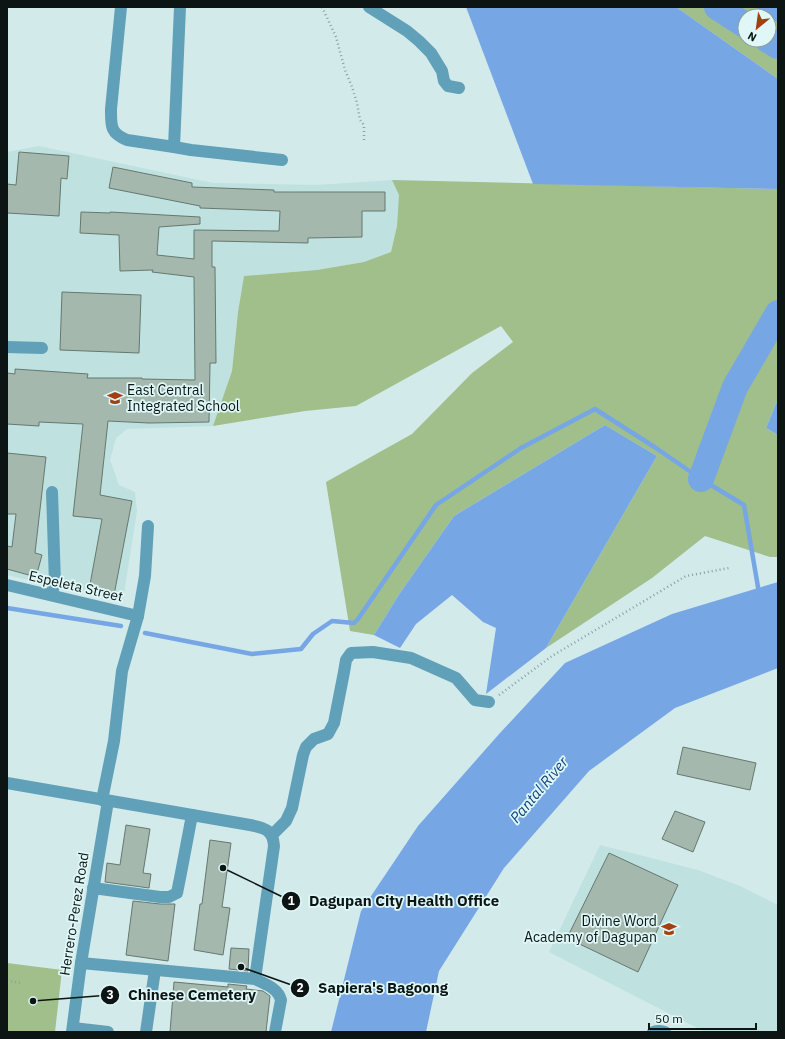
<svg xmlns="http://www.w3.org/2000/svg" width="785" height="1039" font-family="'IBM Plex Sans',sans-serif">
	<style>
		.built { fill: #bfe1e0 }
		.green { fill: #a0bf8b }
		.water { fill: #77a6e5 }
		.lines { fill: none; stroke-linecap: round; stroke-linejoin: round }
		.stream { stroke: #77a6e5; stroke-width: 4.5 }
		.river { stroke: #77a6e5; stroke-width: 26 }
		.building { fill: #a4b8ae; stroke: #66786f }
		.path { stroke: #8ea1a1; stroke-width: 2.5; stroke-dasharray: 1 3; stroke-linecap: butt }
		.minor { stroke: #61a0b9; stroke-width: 12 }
		.labels { text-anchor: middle; stroke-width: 3.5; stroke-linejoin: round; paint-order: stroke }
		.poi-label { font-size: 14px; fill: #0c1414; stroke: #dff8f7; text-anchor: start }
		.street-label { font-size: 14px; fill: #0c1414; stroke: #dff8f7 }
		.water-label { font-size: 15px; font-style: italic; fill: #14427a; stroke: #dff8f7 }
		.leader { fill: none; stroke: #0c1414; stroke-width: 1.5 }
		.callout-dot { fill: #0c1414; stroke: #dff8f7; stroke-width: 1.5 }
		.mark-label { font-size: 12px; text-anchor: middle; font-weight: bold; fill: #fff }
		.callout-label { font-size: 15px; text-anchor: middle; font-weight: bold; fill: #0c1414; stroke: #dff8f7; stroke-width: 3.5; stroke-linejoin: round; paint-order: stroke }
	</style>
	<rect width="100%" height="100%" fill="#d2eaea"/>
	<g class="built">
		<polygon points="39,146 213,183 316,185 392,180 399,195 397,226 391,252 364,262 317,270 244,276 238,312 232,371 213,426 127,429 116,438 110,460 119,485 135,492 137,511 123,600 84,593 7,575 7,152"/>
		<polygon points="600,845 698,870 740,886 778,905 778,1032 705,1032 549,952"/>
	</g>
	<g class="green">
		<polygon points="676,7 755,7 768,16 745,16 745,40 769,40 769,17 778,23 778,79"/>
		<polygon points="392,180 778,189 778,399 766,428 778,435 778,557 770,557 705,536 652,578 546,648 657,456 605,425 454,516 398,596 374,635 350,631 326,482 412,434 472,373 513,342 501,326 356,406 305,411 213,426 232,371 238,312 244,276 317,270 364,262 391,252 397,226 399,195"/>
		<polygon points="7,963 62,970 55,1032 7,1032"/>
	</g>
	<g class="water">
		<polygon points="466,7 676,7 778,79 778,189 533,184"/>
		<polygon points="755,7 778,7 778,23"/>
		<polygon points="778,399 778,435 766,428"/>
		<polygon points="605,425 657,456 546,648 486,694 496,628 483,622 452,595 416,624 400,648 374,635 398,596 454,516"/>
		<polygon points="778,582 778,668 675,708 589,771 504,868 439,971 426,1032 331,1032 361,911 418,826 500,733 565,663 672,614"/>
	</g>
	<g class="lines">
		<g class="stream">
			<polyline points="7,608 121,626"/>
			<polyline points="145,633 252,654 301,649 313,634 332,621 354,623 358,619 436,505 521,448 595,409 656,448 701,479 744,505 759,593"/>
		</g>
		<g class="river">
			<polyline points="717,7 745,25"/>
			<polyline points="768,40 778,46"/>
			<polyline points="701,479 735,387 778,313"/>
		</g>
	</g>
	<g class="building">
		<polygon points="19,152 69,156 67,179 61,178 59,216 7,213 7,184 16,185"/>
		<polygon points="113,167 192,183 192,187 274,190 274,192 385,192 385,211 362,211 362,237 308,238 308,243 212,241 212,267 215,267 216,363 210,363 209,422 149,423 108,421 100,495 132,501 114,595 89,590 102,519 73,516 83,424 39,422 39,426 7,424 7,373 15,374 15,369 88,374 87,378 142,378 142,379 195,380 194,277 152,272 153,270 120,271 119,235 80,233 81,212 110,213 110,212 200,217 200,224 159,227 157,255 194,259 194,230 279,231 280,211 200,208 200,206 109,188"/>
		<polygon points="62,292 141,295 139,353 60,350"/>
		<polygon points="7,453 46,457 35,553 42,555 36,577 7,569 7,546 12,547 16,514 7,514"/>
		<polygon points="683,747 756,763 750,790 677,774"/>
		<polygon points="675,811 705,822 693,852 662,839"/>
		<polygon points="126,825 150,829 143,873 151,874 149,888 105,882 107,863 120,865"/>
		<polygon points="210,840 231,843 222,907 230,908 223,955 194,950 200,904 202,904"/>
		<polygon points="609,853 678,885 638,972 567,938"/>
		<polygon points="133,901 160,904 175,904 168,961 126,955"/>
		<polygon points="231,948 249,949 248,971 229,969"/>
		<polygon points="174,982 228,987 228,984 247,986 246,989 263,991 270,996 266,1032 170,1032"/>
	</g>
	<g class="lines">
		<g class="path">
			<polyline points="322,7 336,37 345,70 352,87 357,103 360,120 364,125 364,140"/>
			<polyline points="499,695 552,656 686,576 729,568"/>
			<polyline points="7,981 22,983"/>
		</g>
		<g class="minor">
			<path d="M121 7 111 109C111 126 110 133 127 140L174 147 191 150 282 160"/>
			<polyline points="369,7 407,31 419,41 431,53 442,71 444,81 448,86 459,88"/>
			<polyline points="174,147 180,7"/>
			<polyline points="7,347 42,348"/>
			<polyline points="7,585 138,616"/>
			<polyline points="51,595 55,583 52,492"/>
			<path d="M7 783 250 825C265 828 273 830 274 846L255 979"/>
			<polyline points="102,800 114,741 122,671 138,616 145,576 148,526"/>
			<polyline points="272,835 286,821 292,808 303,755 306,747 314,739 328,734 334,723 344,672 346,660 351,653 373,652 411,658 456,678 475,700 489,702"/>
			<polyline points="93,888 160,897 169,897 177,893 181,873 192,815"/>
			<path d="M81 963 255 979C265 984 278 988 281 1000L275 1032"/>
			<polyline points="73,1028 108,1032"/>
			<polyline points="72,1032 81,963 108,801"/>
			<polyline points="146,1032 155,970"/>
			<path d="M653 1032C657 1030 661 1031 665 1032"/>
		</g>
	</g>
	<defs>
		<g id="school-bare" transform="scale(1.2)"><path d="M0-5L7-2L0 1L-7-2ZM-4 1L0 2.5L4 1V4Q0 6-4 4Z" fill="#a44010" stroke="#dff8f7" stroke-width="2.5" paint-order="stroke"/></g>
	</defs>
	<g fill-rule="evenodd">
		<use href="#school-bare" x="115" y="398"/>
		<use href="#school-bare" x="669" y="929"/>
	</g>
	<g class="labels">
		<g class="poi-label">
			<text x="127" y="395">East Central<tspan x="127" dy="16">Integrated School</tspan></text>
			<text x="657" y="926" text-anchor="end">Divine Word<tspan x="657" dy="16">Academy of Dagupan</tspan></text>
		</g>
		<g class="street-label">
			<text transform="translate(76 586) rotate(13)" y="5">Espeleta Street</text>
			<text transform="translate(74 914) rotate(-81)" y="5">Herrero-Perez Road</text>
		</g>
		<g class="water-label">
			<text transform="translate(539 790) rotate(-50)" y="5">Pantal River</text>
		</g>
	</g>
	<path class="leader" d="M223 868L291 901M241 967L300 988M33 1001L110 995"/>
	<g class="callout-dot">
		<circle cx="223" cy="868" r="4"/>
		<circle cx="241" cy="967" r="4"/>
		<circle cx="33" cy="1001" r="4"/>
		<circle cx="291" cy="901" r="10"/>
		<circle cx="300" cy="988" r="10"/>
		<circle cx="110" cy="995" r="10"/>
	</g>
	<g class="mark-label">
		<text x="291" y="905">1</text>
		<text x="300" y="992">2</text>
		<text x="110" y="999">3</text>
	</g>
	<g class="callout-label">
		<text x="404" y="906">Dagupan City Health Office</text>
		<text x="383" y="993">Sapiera's Bagoong</text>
		<text x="192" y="1000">Chinese Cemetery</text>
	</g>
	<rect width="785" height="1039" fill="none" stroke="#0c1414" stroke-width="16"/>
	<g transform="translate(757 28) rotate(209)"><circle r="19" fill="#dff8f7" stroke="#8b9d9c"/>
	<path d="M0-3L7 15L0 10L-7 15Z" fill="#a44010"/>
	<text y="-6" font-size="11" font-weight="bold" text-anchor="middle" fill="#0c1414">N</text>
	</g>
	<path d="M649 1023v6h107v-6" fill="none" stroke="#0c1414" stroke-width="2"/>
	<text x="655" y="1023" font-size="12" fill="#0c1414" stroke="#dff8f7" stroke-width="3" paint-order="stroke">50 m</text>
</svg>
